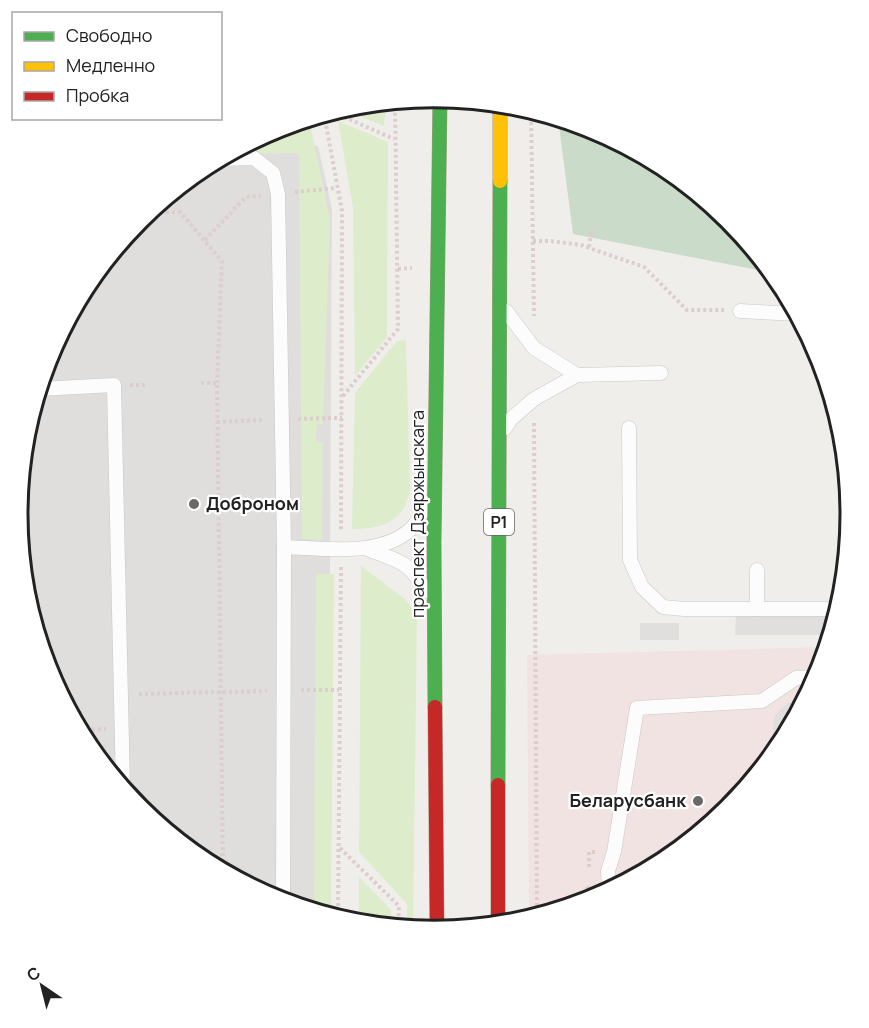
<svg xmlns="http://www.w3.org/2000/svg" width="869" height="1028" font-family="Manrope,sans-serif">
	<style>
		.residential { fill: #dfdedc }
		.commercial { fill: #f1e3e1 }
		.grass { fill: #ddeccb }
		.cemetery { fill: #cadbca }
		.parking { fill: #e0dfde }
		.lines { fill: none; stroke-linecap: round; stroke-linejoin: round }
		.lane-casing { stroke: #c9c8c7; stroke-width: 15 }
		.fast-casing { stroke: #a79c86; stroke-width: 15 }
		.slow-casing { stroke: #a79c86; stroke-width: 15 }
		.jam-casing { stroke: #a79c86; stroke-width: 15 }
		.path { stroke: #dccecd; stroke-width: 4; stroke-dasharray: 3 3; stroke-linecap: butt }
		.lane { stroke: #fdfcfc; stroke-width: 14 }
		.fast { stroke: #4caf50; stroke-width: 14 }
		.slow { stroke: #ffc107; stroke-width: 14 }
		.jam { stroke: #c62828; stroke-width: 14 }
		.poi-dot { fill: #6a6968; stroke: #fff; stroke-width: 2 }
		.labels { text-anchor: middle; stroke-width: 4.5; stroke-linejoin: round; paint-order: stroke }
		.shield { fill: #fff; stroke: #646464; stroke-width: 1.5 }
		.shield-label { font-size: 16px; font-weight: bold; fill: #222 }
		.poi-label { font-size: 18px; font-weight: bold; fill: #222; stroke: #fff; text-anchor: start }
		.street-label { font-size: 18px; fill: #222; stroke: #fff }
		.rim { fill: none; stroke: #222; stroke-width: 3 }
	</style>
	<rect width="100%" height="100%" fill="#f0eeeb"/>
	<polygon class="residential" points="318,146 332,209 328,915 275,899 203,860 140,808 88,745 50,673 26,595 18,514 26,432 50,354 88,282 140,219 203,168 242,147"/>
	<polygon class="commercial" points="827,647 819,674 781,746 729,809 666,860 594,899 529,919 527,655"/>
	<g class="grass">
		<polygon points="386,102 384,126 341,109 354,105"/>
		<polygon points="309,119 330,219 323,424 317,424 316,442 323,443 322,540 302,539 299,153 229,154 275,129"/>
		<polygon points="338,121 388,142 387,337 355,376 353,207"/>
		<path d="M406 340 410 493C407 499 405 507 402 511 390 527 370 529 352 529L355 393 397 341Z"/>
		<polygon points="361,566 406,600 417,615 413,928 407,928 407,904 359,852"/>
		<polygon points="316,574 334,574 331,916 314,911"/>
		<polygon points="359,877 391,910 391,926 359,923"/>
	</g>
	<polygon class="cemetery" points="558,118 594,129 666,168 729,220 773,273 573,234"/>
	<g class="parking">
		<polygon points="736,616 829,616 829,635 735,635"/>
		<rect x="640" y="623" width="39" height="17"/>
		<polygon points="796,701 805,701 781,746 773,754 773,727 775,715 788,703"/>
	</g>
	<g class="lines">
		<g class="lane-casing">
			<g id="lane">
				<polyline points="220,159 254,158 273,173 278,194 284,547 283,901"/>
				<polyline points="506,311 534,348 577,375"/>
				<polyline points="740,311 797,314"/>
				<polyline points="39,389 114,385 123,788"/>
				<polyline points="505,428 511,419 534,399 577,375 661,373"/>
				<polyline points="629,428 630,560 642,587 663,607 684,609 839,609"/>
				<path d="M284 547C324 548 381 558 412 528 418 522 423 511 427 503"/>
				<path d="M367 549C398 561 408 560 426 591"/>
				<polyline points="757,570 757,609"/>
				<polyline points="609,891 608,871 614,852 637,708 762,701 796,678 817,677"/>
			</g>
		</g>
		<g class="fast-casing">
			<g id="fast">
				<polyline points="435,707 434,542 440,98"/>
				<polyline points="498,785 500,181"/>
			</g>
		</g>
		<g class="slow-casing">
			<polyline id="slow" points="500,181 500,104"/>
		</g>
		<g class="jam-casing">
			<g id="jam">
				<polyline points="435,707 437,930"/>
				<polyline points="498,924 498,785"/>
			</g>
		</g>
		<g class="path">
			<polyline points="531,110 534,316"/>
			<polyline points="333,112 394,139"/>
			<polyline points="324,114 342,211 341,532"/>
			<polyline points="295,192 336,188"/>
			<polyline points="148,213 180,212 222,261 217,383"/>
			<polyline points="205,240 246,197 261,196"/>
			<polyline points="533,241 551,241 581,245 644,267 687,310 724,310"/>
			<polyline points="589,247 592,227"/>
			<polyline points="398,269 412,268"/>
			<polyline points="201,383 217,383 223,871"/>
			<polyline points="130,385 147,385"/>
			<polyline points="343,396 398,329 395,101"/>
			<polyline points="298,419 342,418"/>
			<polyline points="217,422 264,420"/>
			<polyline points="534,423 537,916"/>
			<polyline points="301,690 339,690"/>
			<polyline points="139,694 267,691"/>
			<polyline points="80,730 106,729"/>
			<polyline points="340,848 399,906 398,927"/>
			<polyline points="589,867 589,852 596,852"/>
			<polyline points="587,901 588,884"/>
			<polyline points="320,912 338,913"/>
			<polyline points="338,918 341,567"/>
		</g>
		<use href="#lane" class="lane"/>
		<use href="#fast" class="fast"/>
		<use href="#slow" class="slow"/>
		<use href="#jam" class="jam"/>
	</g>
	<g class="poi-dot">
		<circle cx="194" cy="504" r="6"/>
		<circle cx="698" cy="801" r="6"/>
	</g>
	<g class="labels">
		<rect class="shield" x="484" y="509" width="30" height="26" rx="4.5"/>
		<g class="shield-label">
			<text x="499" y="528">Р1</text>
		</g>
		<g class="poi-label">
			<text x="206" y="510">Доброном</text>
			<text x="686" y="807" text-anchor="end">Беларусбанк</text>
		</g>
		<g class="street-label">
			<text transform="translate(418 514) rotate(-90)" y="6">праспект Дзяржынскага</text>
		</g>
	</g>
	<path d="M0 0H869V1028H0ZM28 514a406 406 0 1 1 812 0a406 406 0 1 1-812 0Z" fill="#fff" fill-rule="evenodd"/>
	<path class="rim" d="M28 514a406 406 0 1 1 812 0a406 406 0 1 1-812 0Z"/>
	<rect x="12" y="12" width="210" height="108" fill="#ffffff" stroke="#a7a7a7" stroke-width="1.5"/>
	<rect x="24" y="32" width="30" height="9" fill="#4caf50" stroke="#a7a7a7" stroke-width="1.5"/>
	<text x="66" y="42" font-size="18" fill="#222222">Свободно</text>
	<rect x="24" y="62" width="30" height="9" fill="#ffc107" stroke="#a7a7a7" stroke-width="1.5"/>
	<text x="66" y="72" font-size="18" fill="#222222">Медленно</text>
	<rect x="24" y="92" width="30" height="9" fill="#c62828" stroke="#a7a7a7" stroke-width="1.5"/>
	<text x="66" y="102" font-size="18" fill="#222222">Пробка</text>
	<g transform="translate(42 986) rotate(325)" stroke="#ffffff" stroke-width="4.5" paint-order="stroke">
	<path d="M0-4.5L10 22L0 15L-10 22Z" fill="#222222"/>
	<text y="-9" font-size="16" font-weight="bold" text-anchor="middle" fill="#222222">С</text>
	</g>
</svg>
